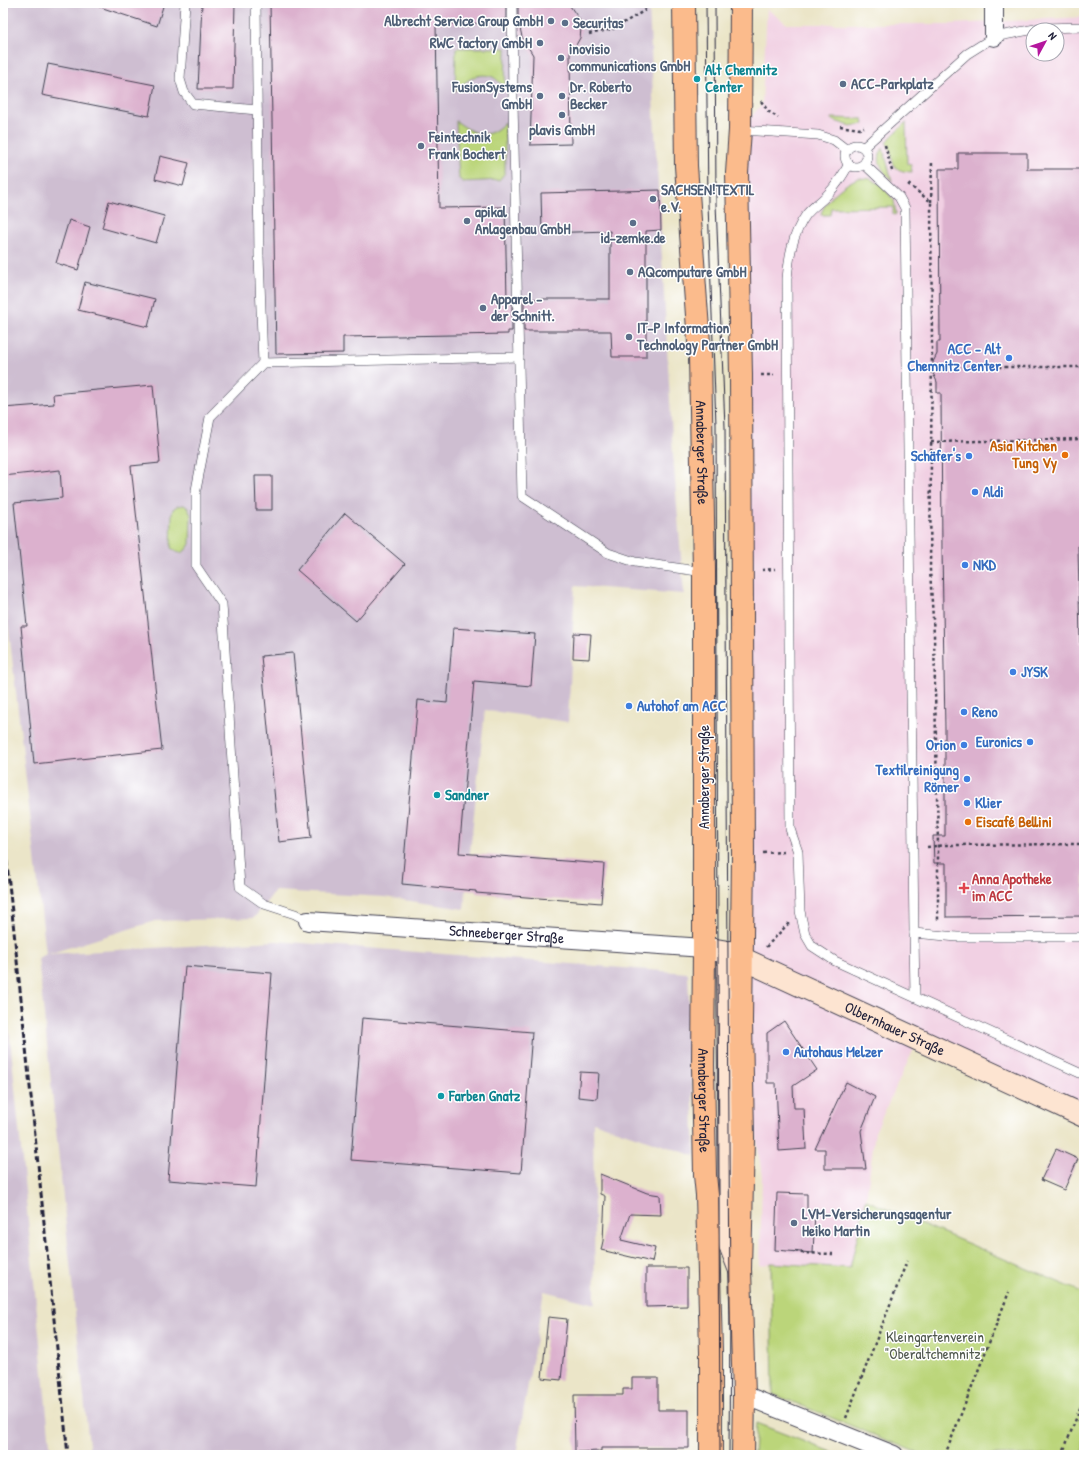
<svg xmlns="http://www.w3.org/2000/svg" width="1087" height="1458" font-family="'Patrick Hand',sans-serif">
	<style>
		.built { fill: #f1d0e3; fill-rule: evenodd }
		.industrial { fill: #cebed1 }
		.green { fill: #bbd57a; stroke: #6e7c5a }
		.building { fill: #dcb1ce }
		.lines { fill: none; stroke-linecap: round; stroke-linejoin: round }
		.lane-casing { stroke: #403f50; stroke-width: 10 }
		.street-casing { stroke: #403f50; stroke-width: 20 }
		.secondary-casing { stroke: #403f50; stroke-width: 24 }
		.primary-casing { stroke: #403f50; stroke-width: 24 }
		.path { stroke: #403f50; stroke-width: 2.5; stroke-dasharray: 3 3; stroke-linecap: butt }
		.lane { stroke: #fff; stroke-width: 9 }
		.street { stroke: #fff; stroke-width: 18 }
		.secondary { stroke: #fde4d1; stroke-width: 22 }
		.primary { stroke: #fbbb8c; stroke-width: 22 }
		.tram { stroke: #22223b; stroke-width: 1 }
		.rail { stroke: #22223b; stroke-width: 3; stroke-dasharray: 6 3; stroke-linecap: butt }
		.service-dot { fill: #5c6f8a; stroke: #fff; stroke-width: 1.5 }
		.culture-dot { fill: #0f9aa8; stroke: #fff; stroke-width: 1.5 }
		.shop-dot { fill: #3f7fe0; stroke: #fff; stroke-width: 1.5 }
		.food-dot { fill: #e8710a; stroke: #fff; stroke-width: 1.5 }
		.health-dot { fill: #e0444e; stroke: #fff; stroke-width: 1.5 }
		.labels { text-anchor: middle; stroke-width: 3; stroke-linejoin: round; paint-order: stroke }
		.service-label { font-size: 15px; font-weight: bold; fill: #4e5e75; stroke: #fff; text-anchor: start }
		.culture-label { font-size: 15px; font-weight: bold; fill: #0d838f; stroke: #fff; text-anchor: start }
		.shop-label { font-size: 15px; font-weight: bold; fill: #366cbe; stroke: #fff; text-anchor: start }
		.food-label { font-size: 15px; font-weight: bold; fill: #c56008; stroke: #fff; text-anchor: end }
		.street-label { font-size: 15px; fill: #22223b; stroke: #fff }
		.health-label { font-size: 15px; font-weight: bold; fill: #be3a42; stroke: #fff; text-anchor: start }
		.park-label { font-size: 15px; fill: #50584e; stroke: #fff }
	</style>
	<rect width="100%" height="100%" fill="#fff"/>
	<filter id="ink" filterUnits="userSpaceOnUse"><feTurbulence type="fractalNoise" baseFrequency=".025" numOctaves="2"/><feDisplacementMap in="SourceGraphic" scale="8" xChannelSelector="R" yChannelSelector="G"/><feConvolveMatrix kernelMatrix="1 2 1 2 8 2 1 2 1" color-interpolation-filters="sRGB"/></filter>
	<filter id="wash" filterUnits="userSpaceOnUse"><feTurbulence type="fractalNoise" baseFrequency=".012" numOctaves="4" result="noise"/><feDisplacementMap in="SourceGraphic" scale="16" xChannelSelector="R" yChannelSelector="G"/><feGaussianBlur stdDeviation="0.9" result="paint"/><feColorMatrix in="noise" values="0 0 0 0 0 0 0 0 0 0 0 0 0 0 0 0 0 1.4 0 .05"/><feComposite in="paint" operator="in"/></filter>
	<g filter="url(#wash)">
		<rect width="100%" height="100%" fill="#ebe5c8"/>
		<path class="built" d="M767 9 787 24H951L1084 17V1116L918 1040 875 1132 866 1200 850 1268 771 1263 760 1266 762 1177 741 1021 740 130 762 104ZM1033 30H1057V54H1033Z"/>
		<g class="industrial">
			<polygon points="3,3 649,3 653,96 673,455 684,594 575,586 568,722 485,710 464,909 384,897 275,891 254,918 155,921 48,954 276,941 688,973 695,1156 593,1122 595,1304 544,1291 516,1455 90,1455 38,958 46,954 3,579"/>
			<polygon points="3,966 51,1455 3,1455"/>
		</g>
		<g class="green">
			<path d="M456 48H506L505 88C502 85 497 79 493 77 477 71 465 81 455 92Z"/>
			<polygon points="832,118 863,119 864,124 850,126 832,120"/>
			<path d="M456 121C474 134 487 142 505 122V173L499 180 463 182 459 179Z"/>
			<path d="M906 122 907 164 911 165 912 172C885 171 897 158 886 142Z"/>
			<path d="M883 148 892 181C883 171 874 161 883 148Z"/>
			<path d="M859 178 871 179 881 185 894 200 896 214 895 215 893 214V207L831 208 830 215H821C823 201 846 182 859 178Z"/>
			<polygon points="184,505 188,508 191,515 190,544 187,549 181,553 177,552 171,548 172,514 173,509 177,506"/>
			<polygon points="866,1200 1084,1293 1084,1455 923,1455 773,1394 771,1263 850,1268"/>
			<polygon points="756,1423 839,1455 754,1455"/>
		</g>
		<g id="blocks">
			<g class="building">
				<polygon points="97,3 164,3 157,26 97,6"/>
				<polygon points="202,3 235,3 233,89 198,89"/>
				<polygon points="270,3 506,3 506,23 436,24 439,208 505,207 507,299 512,299 512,331 508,331 508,334 343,337 343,353 276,354"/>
				<polygon points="518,3 568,3 579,19 581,29 580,38 576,45 570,52 571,144 530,145 533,55 522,37 519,23 518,23"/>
				<polygon points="48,64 155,85 149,116 42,95"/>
				<polygon points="958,153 1027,153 1027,169 1084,169 1084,547 1078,546 1080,643 1084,643 1084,916 946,917 946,863 934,863 933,836 945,836 945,728 942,549 941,393 937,393 937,382 933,373 933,362 937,354 937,342 940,342 939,169 958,169"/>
				<polygon points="160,156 189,163 183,186 155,179"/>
				<polygon points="660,190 661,230 646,231 646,357 612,357 611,331 524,331 524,299 610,299 610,231 542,233 541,193"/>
				<polygon points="109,201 164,216 156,243 102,228"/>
				<polygon points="69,220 90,227 78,270 56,263"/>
				<polygon points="85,282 155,299 148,327 78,310"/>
				<polygon points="153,385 160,463 131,466 162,750 34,764 21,626 27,626 14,503 62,498 60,470 3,476 3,408 54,404 53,394"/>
				<polygon points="255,476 272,476 272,510 256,510"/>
				<polygon points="345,513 405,564 356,621 297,570"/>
				<polygon points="453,628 535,634 531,686 474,681 459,853 604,864 601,903 476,893 476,891 402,884 418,700 447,703"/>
				<polygon points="574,633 591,634 589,659 573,658"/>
				<polygon points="293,653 311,838 279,842 261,656"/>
				<polygon points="185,966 272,973 256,1187 168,1180"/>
				<polygon points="362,1018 532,1032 521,1173 351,1160"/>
				<polygon points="784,1021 817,1070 793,1086 794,1108 804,1108 806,1149 779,1151 776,1083 767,1083 767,1033"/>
				<polygon points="580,1072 599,1073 597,1099 578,1097"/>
				<polygon points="846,1082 875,1097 861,1131 866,1169 825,1169 825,1149 815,1149"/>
				<polygon points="1056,1149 1078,1159 1064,1190 1041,1180"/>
				<polygon points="600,1174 647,1193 660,1195 661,1215 630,1214 621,1240 655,1248 652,1262 601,1250 603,1241 605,1196 600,1194"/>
				<polygon points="777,1193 807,1194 807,1211 815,1211 813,1253 775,1250"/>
				<polygon points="646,1268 687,1268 687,1306 646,1307"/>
				<polygon points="548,1317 567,1319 561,1380 542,1378"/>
				<polygon points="632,1378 658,1378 658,1410 689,1410 689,1448 601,1448 601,1451 575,1452 574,1395 623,1395 623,1389 632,1389"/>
			</g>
		</g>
	</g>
	<g filter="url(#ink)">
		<use href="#blocks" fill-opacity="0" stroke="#403f50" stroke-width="1"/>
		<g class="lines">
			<g class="lane-casing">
				<g id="lane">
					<polyline points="185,3 180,79 184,92 193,104 257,110"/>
					<polyline points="256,3 259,256 263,363"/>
					<polyline points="512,3 513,102 522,496 608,553 635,562 704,572"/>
					<polyline points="740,130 818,135 834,140 847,150"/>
					<circle cx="856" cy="156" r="11"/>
					<polyline points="864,147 967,54 994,37 1040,28 1084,27"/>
					<path d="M849 164C843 175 837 185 828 194 821 202 812 207 806 215 792 235 789 257 787 279L790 829 798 852 800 911 805 934 812 946 835 961 1084 1075"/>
					<polyline points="864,164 899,197 905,208 914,933"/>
					<polyline points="308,921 295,914 264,904 240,887 222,604 196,566 196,490 210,417 263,363 519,357"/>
					<polyline points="915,997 914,933 957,937 1084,937"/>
				</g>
			</g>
			<g class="street-casing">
				<g id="street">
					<polyline points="994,3 994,37"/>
					<path id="s1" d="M308 921 704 948"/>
					<polyline points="744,1395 894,1455"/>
				</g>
			</g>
			<g class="secondary-casing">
				<g id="secondary">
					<path id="s2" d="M704 948 728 952 1084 1116"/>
					<polyline points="728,952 730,1245 739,1268"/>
				</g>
			</g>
			<g class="primary-casing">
				<g id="primary">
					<path id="s3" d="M684 3 686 166 700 356 704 572V948L703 1065 705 1175 707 1195 711 1352V1455"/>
					<polyline points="741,3 740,130 737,173 741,375 743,854 741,1021 743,1138 740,1269 744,1395 743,1455"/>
				</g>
			</g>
			<g class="path">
				<polyline points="589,34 613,29 644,11 649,3"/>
				<polyline points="761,101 768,111 778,118"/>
				<polyline points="840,126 859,129 864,127"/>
				<polyline points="885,145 892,171"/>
				<polyline points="908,184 931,202 932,345 930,570 934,635 938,846 938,921"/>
				<polyline points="931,202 932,162"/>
				<polyline points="921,371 933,367 1084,367"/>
				<polyline points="761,375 774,375"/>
				<polyline points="931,442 1084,439"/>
				<polyline points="762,570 775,569"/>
				<polyline points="927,847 946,845 1084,844"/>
				<polyline points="763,853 784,852"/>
				<polyline points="766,947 789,923"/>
				<polyline points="795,1251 802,1253 833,1254"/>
				<polyline points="846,1418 907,1261"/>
				<polyline points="63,1454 75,1453"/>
				<polyline points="945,1455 1009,1292"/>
				<polyline points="1062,1455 1082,1403"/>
			</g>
			<use href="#lane" class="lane"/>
			<use href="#street" class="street"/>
			<use href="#secondary" class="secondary"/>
			<use href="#primary" class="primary"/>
			<g class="tram">
				<polyline points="706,3 708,204 716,425 720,1455"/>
				<polyline points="715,3 716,204 725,427 730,1314 729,1455"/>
			</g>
			<polyline class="rail" points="3,825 68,1455"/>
		</g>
	</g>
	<g class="service-dot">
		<circle cx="551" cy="21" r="4"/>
		<circle cx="565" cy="23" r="4"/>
		<circle cx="540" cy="43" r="4"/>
		<circle cx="561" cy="58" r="4"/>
		<circle cx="843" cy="84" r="4"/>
		<circle cx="540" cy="96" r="4"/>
		<circle cx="562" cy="96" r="4"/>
		<circle cx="562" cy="115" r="4"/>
		<circle cx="421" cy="146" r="4"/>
		<circle cx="653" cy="199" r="4"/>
		<circle cx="467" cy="221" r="4"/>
		<circle cx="633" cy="223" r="4"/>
		<circle cx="630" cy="272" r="4"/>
		<circle cx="483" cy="308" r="4"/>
		<circle cx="629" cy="337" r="4"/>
		<circle cx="794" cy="1223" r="4"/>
	</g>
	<g class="culture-dot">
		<circle cx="697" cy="79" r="4"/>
		<circle cx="437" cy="795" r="4"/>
		<circle cx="441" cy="1096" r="4"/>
	</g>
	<g class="shop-dot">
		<circle cx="1009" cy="358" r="4"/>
		<circle cx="969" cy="456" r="4"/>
		<circle cx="975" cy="492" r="4"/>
		<circle cx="965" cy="565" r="4"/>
		<circle cx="1013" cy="672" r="4"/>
		<circle cx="629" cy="706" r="4"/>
		<circle cx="964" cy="712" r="4"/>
		<circle cx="1030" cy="742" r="4"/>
		<circle cx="964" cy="745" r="4"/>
		<circle cx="967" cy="779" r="4"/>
		<circle cx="967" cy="803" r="4"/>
		<circle cx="786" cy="1052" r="4"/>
	</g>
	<g class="food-dot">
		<circle cx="1065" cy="455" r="4"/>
		<circle cx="968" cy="822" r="4"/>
	</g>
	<path class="health-dot" d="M962 882h4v4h4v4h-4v4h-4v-4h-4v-4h4z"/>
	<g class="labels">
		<g class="service-label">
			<text x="543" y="26" text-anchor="end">Albrecht Service Group GmbH</text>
			<text x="573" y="28">Securitas</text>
			<text x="532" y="48" text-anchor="end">RWC factory GmbH</text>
			<text x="569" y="54">inovisio<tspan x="569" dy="17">communications GmbH</tspan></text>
			<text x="851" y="89">ACC-Parkplatz</text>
			<text x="532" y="92" text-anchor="end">FusionSystems<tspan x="532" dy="17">GmbH</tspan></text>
			<text x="570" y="92">Dr. Roberto<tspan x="570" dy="17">Becker</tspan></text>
			<text x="562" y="135" text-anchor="middle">plavis GmbH</text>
			<text x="429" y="142">Feintechnik<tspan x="429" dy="17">Frank Bochert</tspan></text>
			<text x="661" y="195">SACHSEN!TEXTIL<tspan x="661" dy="17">e.V.</tspan></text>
			<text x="475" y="217">apikal<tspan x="475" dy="17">Anlagenbau GmbH</tspan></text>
			<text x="633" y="243" text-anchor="middle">id-zemke.de</text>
			<text x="638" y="277">AQcomputare GmbH</text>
			<text x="491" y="304">Apparel -<tspan x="491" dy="17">der Schnitt.</tspan></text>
			<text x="637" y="333">IT-P Information<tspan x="637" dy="17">Technology Partner GmbH</tspan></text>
			<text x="802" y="1219">LVM-Versicherungsagentur<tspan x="802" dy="17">Heiko Martin</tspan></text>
		</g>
		<g class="culture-label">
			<text x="705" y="75">Alt Chemnitz<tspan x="705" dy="17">Center</tspan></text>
			<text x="445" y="800">Sandner</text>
			<text x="449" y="1101">Farben Gnatz</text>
		</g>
		<g class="shop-label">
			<text x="1001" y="354" text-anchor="end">ACC - Alt<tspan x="1001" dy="17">Chemnitz Center</tspan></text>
			<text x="961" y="461" text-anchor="end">Schäfer's</text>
			<text x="983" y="497">Aldi</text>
			<text x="973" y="570">NKD</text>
			<text x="1021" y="677">JYSK</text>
			<text x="637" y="711">Autohof am ACC</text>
			<text x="972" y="717">Reno</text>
			<text x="1022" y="747" text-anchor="end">Euronics</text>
			<text x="956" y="750" text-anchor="end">Orion</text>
			<text x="959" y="775" text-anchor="end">Textilreinigung<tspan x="959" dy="17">Römer</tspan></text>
			<text x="975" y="808">Klier</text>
			<text x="794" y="1057">Autohaus Melzer</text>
		</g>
		<g class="food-label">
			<text x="1057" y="451">Asia Kitchen<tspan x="1057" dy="17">Tung Vy</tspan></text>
			<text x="976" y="827" text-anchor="start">Eiscafé Bellini</text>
		</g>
		<g class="street-label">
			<text dy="5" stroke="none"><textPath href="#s3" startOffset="450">Annaberger Straße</textPath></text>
			<text transform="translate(704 777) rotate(-90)" y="5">Annaberger Straße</text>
			<text dy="5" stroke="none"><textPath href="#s1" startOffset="199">Schneeberger Straße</textPath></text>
			<text dy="5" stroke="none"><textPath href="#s2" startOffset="208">Olbernhauer Straße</textPath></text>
			<text dy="5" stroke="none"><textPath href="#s3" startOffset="1098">Annaberger Straße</textPath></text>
		</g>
		<g class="health-label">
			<text x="972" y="884">Anna Apotheke<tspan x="972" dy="17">im ACC</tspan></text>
		</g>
		<g class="park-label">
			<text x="935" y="1342">Kleingartenverein<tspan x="935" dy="17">"Oberaltchemnitz"</tspan></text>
		</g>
	</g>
	<rect width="1087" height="1458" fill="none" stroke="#fff" stroke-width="16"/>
	<g transform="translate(1045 42) rotate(50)"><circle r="19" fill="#ffffff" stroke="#a7a7b1"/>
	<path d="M0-3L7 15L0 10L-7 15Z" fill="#b5179e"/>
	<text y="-6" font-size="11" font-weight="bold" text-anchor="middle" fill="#22223b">N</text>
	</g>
</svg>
